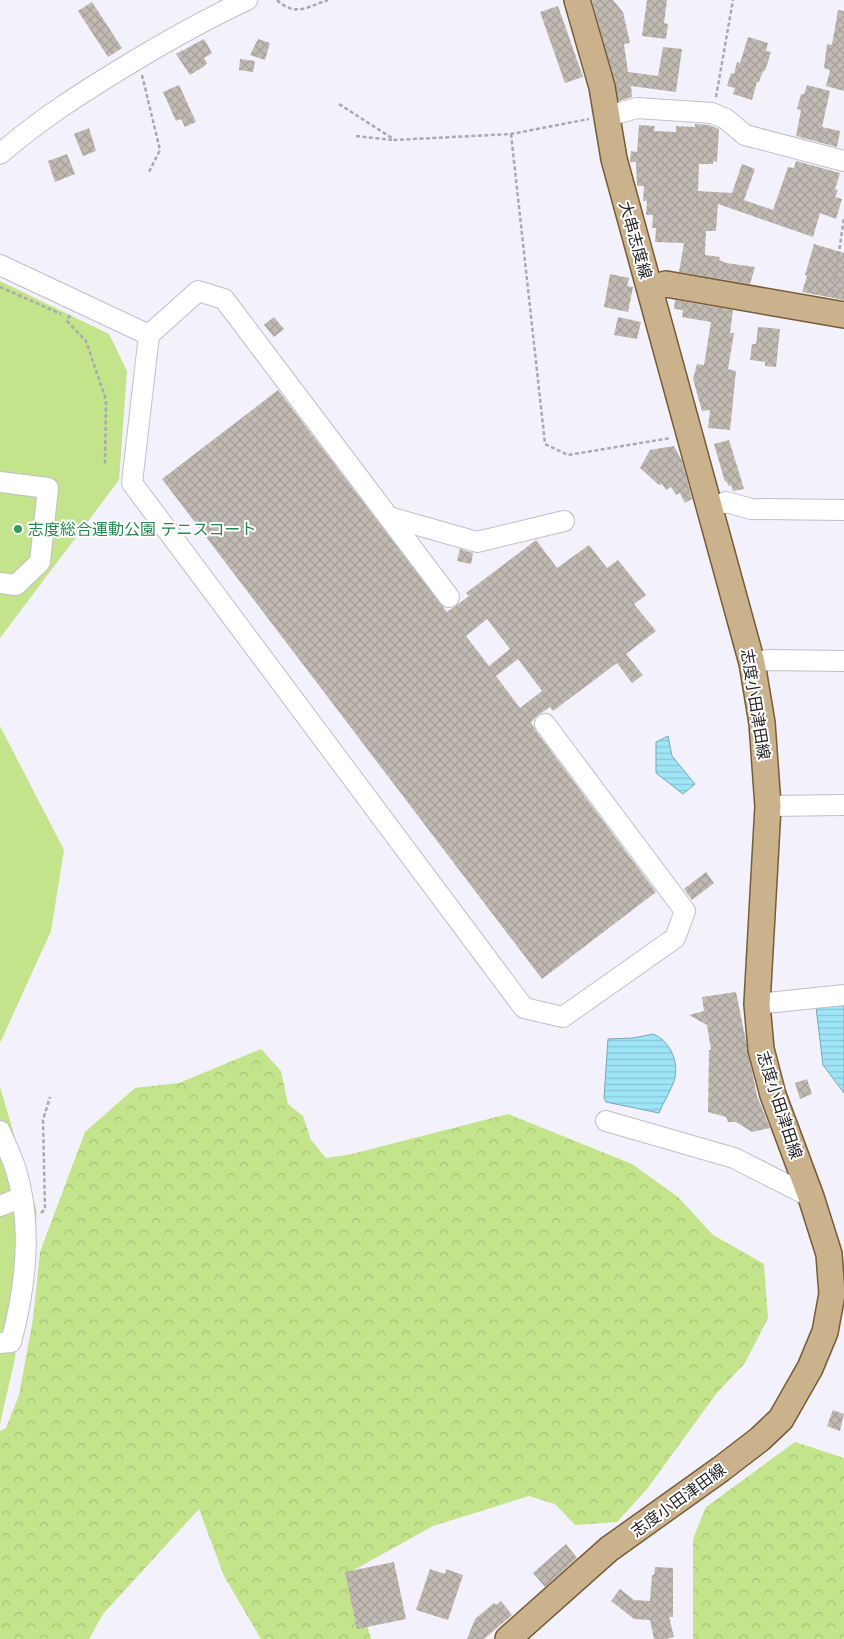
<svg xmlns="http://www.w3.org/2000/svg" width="844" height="1639" font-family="Helvetica,'Noto Sans JP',sans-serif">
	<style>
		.forest { fill: url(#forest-crowns) }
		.park { fill: #c3e48b }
		.water { fill: url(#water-rules); stroke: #78a9b8 }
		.building { fill: url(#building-cross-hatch); fill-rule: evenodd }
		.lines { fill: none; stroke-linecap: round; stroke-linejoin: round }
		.minor-casing { stroke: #c1bec8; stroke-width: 22 }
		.major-casing { stroke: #775c36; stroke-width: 28 }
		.path { stroke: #aaa8b0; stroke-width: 2.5; stroke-dasharray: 4 2.5; stroke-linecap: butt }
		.minor { stroke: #fff; stroke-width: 20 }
		.major { stroke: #cab28d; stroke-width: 25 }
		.leisure-dot { fill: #2e9e5b; stroke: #fff; stroke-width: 2 }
		.labels { text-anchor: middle; stroke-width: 4; stroke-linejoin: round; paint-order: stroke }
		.street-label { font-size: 16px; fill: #1f1e22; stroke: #fff }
		.leisure-label { font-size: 16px; fill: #27864d; stroke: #fff; text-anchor: start }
	</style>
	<defs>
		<pattern id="forest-crowns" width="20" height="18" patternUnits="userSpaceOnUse" patternTransform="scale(1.25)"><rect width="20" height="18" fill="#c3e48b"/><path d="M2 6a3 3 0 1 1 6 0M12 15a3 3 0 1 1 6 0" fill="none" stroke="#a7c378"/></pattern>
		<pattern id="water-rules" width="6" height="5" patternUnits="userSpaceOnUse" patternTransform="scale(1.25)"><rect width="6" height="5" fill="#9ee5f8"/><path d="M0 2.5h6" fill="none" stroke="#88c4d4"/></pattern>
		<pattern id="building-cross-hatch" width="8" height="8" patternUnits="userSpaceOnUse" patternTransform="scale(1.25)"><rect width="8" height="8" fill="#c1bab2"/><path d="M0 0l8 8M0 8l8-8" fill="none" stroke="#a59f99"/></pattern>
	</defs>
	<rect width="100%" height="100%" fill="#f3f1fb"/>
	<g class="forest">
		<polygon points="261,1049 281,1071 288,1104 303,1116 311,1140 326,1158 352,1154 508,1114 632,1164 678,1197 713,1235 764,1264 768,1318 745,1363 716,1394 647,1489 617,1522 575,1525 555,1504 529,1496 433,1526 352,1571 371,1639 261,1639 224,1576 199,1509 103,1614 89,1639 0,1639 0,1431 6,1428 19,1395 33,1319 40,1252 85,1132 135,1088 179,1083"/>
		<polygon points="795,1442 844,1458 844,1639 693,1639 693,1539 706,1507"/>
	</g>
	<g class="park">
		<polygon points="0,281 109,334 127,371 119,480 0,638"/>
		<polygon points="0,726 64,850 51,931 0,1043"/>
		<polygon points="0,1087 37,1212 15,1358 0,1424"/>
	</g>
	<g class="water">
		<polygon points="668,736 672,756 695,784 683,794 656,773 656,742"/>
		<polygon points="844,1004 844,1093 823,1065 816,1007"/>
		<path d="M653 1034C671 1041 681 1065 673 1084 669 1094 663 1103 659 1113L606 1102 604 1098 608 1039 633 1038Z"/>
	</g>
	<g class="building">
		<polygon points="592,0 613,0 623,12 630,43 624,44 628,72 658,76 663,47 682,49 676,92 631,86 632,97 619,101"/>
		<polygon points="647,0 667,0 664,23 668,24 666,39 642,36"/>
		<polygon points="92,2 122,48 108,57 78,11"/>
		<polygon points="558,6 583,77 565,83 540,12"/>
		<polygon points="838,10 844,11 844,91 826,86 830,70 824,68 827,44 832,45"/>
		<polygon points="748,37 768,43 766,51 771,52 765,71 763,71 759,82 757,82 752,100 733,94 735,88 727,86 731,73 734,74 737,62 740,63"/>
		<polygon points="204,39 212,53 204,58 207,63 203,67 190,75 176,54"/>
		<polygon points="258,39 270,43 265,60 250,55"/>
		<polygon points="240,59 255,61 253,72 239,70"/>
		<polygon points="179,85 196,122 185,127 181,119 176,121 163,92"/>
		<polygon points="807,85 830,91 822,127 840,131 837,147 796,136 801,110 797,109 801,94 804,94"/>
		<polygon points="695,124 709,125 719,129 717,162 713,161 713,164 699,164 698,191 732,193 742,164 755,169 744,200 773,210 788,167 794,168 796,161 840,173 835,189 838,190 835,197 842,199 836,219 820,213 813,237 718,204 716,231 706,231 705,255 720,257 719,260 726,263 755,267 750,284 679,272 684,243 655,242 656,228 652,228 653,215 646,215 647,201 643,201 644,186 637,186 636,162 630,162 631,151 637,152 639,125 655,126 654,131 676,132 676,126 695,127"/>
		<polygon points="89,128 96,151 83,156 74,134"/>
		<polygon points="67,154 75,174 55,182 48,161"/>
		<polygon points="814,244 844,253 844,300 802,292 807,276 805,275"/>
		<polygon points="610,274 629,278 627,286 633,287 628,312 604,307"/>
		<polygon points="675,300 733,310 730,333 734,333 728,369 736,371 730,430 708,428 710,410 702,411 693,379 697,364 704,365 711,322 682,317 683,310 674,309"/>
		<polygon points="274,317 284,329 274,337 264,325"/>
		<polygon points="618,317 641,322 637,339 614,335"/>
		<polygon points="758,327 780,329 776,367 765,366 765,362 750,360 752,344 756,344"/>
		<path d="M278 390 447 612 469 596 466 593 536 540 557 568 589 545 607 568 618 560 646 595 634 604 656 631 626 654 643 675 632 683 617 663 553 711 550 707 538 715 531 722 536 731 656 892 542 979 162 479ZM487 619 510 649 489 666 466 636ZM518 659 542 691 520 708 496 676Z"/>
		<polygon points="729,440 744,489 733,491 731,485 728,486 727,481 725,482 714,444"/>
		<polygon points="674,446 682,461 692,499 685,503 680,493 676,495 671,487 666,490 662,484 659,485 640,468 650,450"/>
		<polygon points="460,549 473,553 471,564 457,561"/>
		<polygon points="706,872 714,883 692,900 684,889"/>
		<polygon points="736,992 757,1096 770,1128 752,1132 736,1122 728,1122 726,1117 708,1112 709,1050 711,1050 707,1025 689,1015 704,1011 702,997"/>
		<polygon points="807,1079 812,1094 800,1099 795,1083"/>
		<polygon points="833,1410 844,1414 840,1431 827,1426"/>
		<polygon points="566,1544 577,1558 545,1587 533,1573"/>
		<polygon points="394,1562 406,1619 357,1629 345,1572"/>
		<polygon points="655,1567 673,1568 673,1617 669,1617 674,1637 666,1639 654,1639 650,1620 634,1619 611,1601 620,1589 634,1600 650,1601 652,1575 654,1575"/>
		<polygon points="430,1569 445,1574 446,1569 463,1575 448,1620 416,1610"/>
		<polygon points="501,1601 512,1615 484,1639 467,1639 475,1619 494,1603 496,1605"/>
	</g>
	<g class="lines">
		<g class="minor-casing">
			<g id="minor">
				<polyline points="608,116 637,108 712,113 726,119 745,135 844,161"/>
				<path d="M0 154C40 119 83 92 129 64 167 41 206 19 247 0"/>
				<polyline points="0,265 149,335"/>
				<polyline points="0,482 48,488 40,562 16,585 0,583"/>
				<polyline points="710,508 726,502 751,509 844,510"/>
				<polyline points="389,517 477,542 564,521"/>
				<polyline points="449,597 224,299 198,291 149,335 132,483 524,1008 563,1017 675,938 685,911 545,724"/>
				<polyline points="752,663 768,660 844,661"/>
				<polyline points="768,806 844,805"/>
				<polyline points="757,1004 844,995"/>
				<polyline points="606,1121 734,1158 811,1197"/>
				<path d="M0 1131C5 1143 11 1155 15 1167 33 1223 26 1286 11 1342L0 1343"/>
				<polyline points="0,1206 22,1197"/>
			</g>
		</g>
		<g class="major-casing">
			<g id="major">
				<polyline points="650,288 666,284 844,315"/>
				<polyline points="508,1639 609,1549 721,1469 760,1439 781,1419 810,1368 825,1332 832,1294 829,1254 811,1197 773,1095 761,1049 757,1004 768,806 762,723 752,663 614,159 602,87 577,0"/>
			</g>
		</g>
		<g class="path">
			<path d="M277 0C295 17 307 7 328 0"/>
			<polyline points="142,75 160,150 148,174"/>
			<polyline points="716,97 733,0"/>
			<polyline points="339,104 395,140 511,134 589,119"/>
			<polyline points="511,134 545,444 568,455 671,438"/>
			<polyline points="356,136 392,140"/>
			<polyline points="0,287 61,314"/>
			<polyline points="833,294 844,217"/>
			<polyline points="70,315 67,321 86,341 106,400 105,464"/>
			<polyline points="41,1213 45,1209 43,1120 50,1097"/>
		</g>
		<use href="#minor" class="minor"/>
		<use href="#major" class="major"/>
	</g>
	<circle class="leisure-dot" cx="18" cy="529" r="5"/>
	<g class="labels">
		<g class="street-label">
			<text transform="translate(636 240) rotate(74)" y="6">大串志度線</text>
			<text transform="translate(756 704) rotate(81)" y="6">志度小田津田線</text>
			<text transform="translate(780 1105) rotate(72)" y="6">志度小田津田線</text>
			<text transform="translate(678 1500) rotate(-36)" y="6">志度小田津田線</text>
		</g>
		<g class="leisure-label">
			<text x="28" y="535">志度総合運動公園 テニスコート</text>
		</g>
	</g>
</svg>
